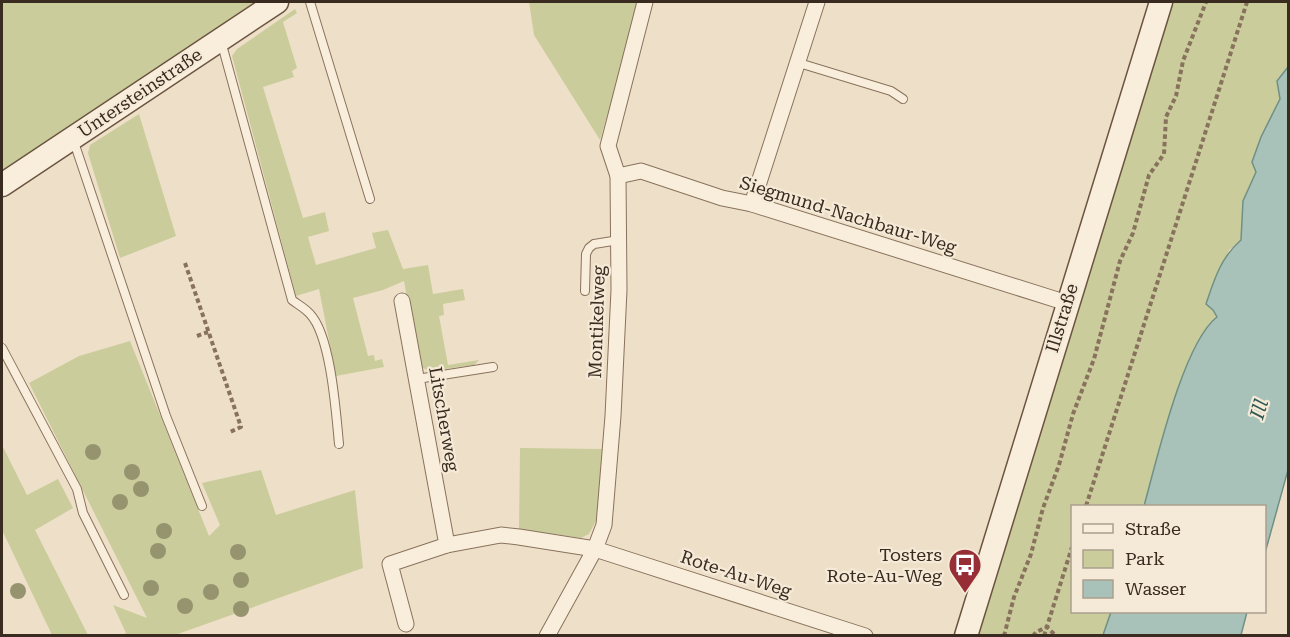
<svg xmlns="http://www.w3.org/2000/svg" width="1290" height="637" font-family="'Roboto Serif',serif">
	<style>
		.green { fill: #cacc9b }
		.water { fill: #a9c2b9; stroke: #6f9086; stroke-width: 1.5 }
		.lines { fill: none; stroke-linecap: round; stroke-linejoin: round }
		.lane-casing { stroke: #89725d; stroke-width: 10 }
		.street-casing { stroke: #89725d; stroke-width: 17 }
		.secondary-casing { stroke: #6b5340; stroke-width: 25 }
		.path { stroke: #89725d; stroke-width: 4; stroke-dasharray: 4.5 3; stroke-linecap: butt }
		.lane { stroke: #f8eedb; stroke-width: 8 }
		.street { stroke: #f8eedb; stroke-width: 15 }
		.secondary { stroke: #f8eedb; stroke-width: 22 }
		.tree { fill: #96946f }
		.labels { text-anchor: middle; stroke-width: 4.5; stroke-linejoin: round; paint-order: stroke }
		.street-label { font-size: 18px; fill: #3a2b20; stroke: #f5ead7 }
		.poi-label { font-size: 18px; fill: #3a2b20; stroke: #f5ead7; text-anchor: end }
		.water-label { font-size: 20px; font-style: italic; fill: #305954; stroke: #f5ead7 }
	</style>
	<rect width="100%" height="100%" fill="#eee0c8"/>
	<g class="green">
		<polygon points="2,2 283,2 2,185"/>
		<polygon points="529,2 640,2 600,140 534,35"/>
		<path d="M1161 2H1288V67L1277 81 1281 99 1273 112 1256 171 1243 201 1241 240 1229 250 1213 310 1218 317C1184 342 1156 463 1144 506H1072V612H1111L1103 635 966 636Z"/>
		<polygon points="295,9 297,13 283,22 297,68 292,71 294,77 263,87 303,218 325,212 329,231 308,237 316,265 376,248 372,233 388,230 403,269 428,265 433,294 463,289 465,300 443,304 444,315 439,316 448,365 479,360 474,365 430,371 421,367 417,355 404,281 383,290 353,298 368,356 374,355 375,361 382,359 384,367 336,376 319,289 296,296 232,56 237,49"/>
		<polygon points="139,114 176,236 120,258 88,153 90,145"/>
		<polygon points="130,341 209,536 220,525 202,483 261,470 276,515 355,490 363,568 175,635 123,635 126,633 113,605 147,618 29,383 79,356"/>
		<polygon points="2,445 27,495 58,479 73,508 35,530 88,635 52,635 2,530"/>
		<polygon points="520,448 602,449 598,517 589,534 581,538 519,529"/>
	</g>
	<g class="water">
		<path d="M1288 67V470L1265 553 1264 506H1144C1156 463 1183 343 1217 317L1213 310 1206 304C1214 280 1221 257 1241 240L1243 201 1256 172 1252 162 1261 137 1280 99 1277 81Z"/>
		<polygon points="1111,612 1247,612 1241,635 1103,635"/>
	</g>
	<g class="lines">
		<g class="lane-casing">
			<g id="lane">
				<polyline points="310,2 370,199"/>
				<path d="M221 41 292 300C297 304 305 308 310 314 331 336 336 413 339 444"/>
				<polyline points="799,63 891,91 903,99"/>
				<polyline points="74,142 166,416 202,506"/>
				<polyline points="585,291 586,254 589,248 594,244 619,240"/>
				<polyline points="2,348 77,489 83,513 124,595"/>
				<polyline points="417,379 493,367"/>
			</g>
		</g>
		<g class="street-casing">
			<g id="street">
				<polyline points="618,176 641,171 722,198 752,204 1067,303"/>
				<polyline points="752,204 817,2"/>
				<polyline points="402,301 447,545"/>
				<polyline points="406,624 390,564 447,545 501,535 519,537 595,549 865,636"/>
				<polyline points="547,636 595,549 604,525 613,416 619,290 618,176 608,146 645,2"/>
			</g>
		</g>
		<g class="secondary-casing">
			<g id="secondary">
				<polyline points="2,185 277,2"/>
				<polyline points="966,636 1161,2"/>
			</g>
		</g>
		<g class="path">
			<polyline points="185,263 241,427 230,432"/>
			<polyline points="197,336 208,332"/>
			<polyline points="1086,506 1247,2"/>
			<polyline points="1004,636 1014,597 1031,554 1043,508 1059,465 1073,414 1094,359 1120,261 1133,233 1149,175 1164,154 1166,117 1176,96 1183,61 1206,2"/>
			<polyline points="1033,636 1036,632 1047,627 1056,636"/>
			<polyline points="1044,636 1072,547"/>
		</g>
		<use href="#lane" class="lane"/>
		<use href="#street" class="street"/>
		<use href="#secondary" class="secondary"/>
	</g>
	<g class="tree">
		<circle cx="93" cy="452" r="8"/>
		<circle cx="132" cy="472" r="8"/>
		<circle cx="141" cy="489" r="8"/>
		<circle cx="120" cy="502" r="8"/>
		<circle cx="164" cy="531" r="8"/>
		<circle cx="158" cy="551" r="8"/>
		<circle cx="238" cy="552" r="8"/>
		<circle cx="241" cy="580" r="8"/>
		<circle cx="151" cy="588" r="8"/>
		<circle cx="18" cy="591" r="8"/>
		<circle cx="211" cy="592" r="8"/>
		<circle cx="185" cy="606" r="8"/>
		<circle cx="241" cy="609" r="8"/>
	</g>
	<defs>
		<g id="bus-pin" transform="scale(1.725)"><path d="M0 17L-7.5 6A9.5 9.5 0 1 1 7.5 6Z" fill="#972e36" stroke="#f5ead7"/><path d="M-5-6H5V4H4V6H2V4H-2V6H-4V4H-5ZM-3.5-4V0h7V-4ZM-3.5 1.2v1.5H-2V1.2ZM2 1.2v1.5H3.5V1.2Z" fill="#fff"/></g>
	</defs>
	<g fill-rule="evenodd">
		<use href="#bus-pin" x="965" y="565"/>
	</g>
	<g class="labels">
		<g class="street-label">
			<text transform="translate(140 93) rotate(-34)" y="6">Untersteinstraße</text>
			<text transform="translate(848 215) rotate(17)" y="6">Siegmund-Nachbaur-Weg</text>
			<text transform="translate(1062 318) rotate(-73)" y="6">Illstraße</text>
			<text transform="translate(597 322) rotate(-88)" y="6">Montikelweg</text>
			<text transform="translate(444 419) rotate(80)" y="6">Litscherweg</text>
			<text transform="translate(736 574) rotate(18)" y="6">Rote-Au-Weg</text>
		</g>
		<g class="poi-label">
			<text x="942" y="561">Tosters<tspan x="942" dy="21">Rote-Au-Weg</tspan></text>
		</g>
		<g class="water-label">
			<text transform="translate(1259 409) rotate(-73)" y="7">Ill</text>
		</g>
	</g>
	<rect width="1290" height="637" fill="none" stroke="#3a2b20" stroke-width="6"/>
	<rect x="1071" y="505" width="195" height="108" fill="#f5ead7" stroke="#aa9e8e" stroke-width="1.5"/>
	<rect x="1083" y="524" width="30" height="9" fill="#f8eedb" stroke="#aa9e8e" stroke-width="1.5"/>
	<text x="1125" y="535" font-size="18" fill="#3a2b20">Straße</text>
	<rect x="1083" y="550" width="30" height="18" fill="#cacc9b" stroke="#aa9e8e" stroke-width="1.5"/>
	<text x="1125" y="565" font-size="18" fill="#3a2b20">Park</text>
	<rect x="1083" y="580" width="30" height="18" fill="#a9c2b9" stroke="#aa9e8e" stroke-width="1.5"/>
	<text x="1125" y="595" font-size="18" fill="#3a2b20">Wasser</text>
</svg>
